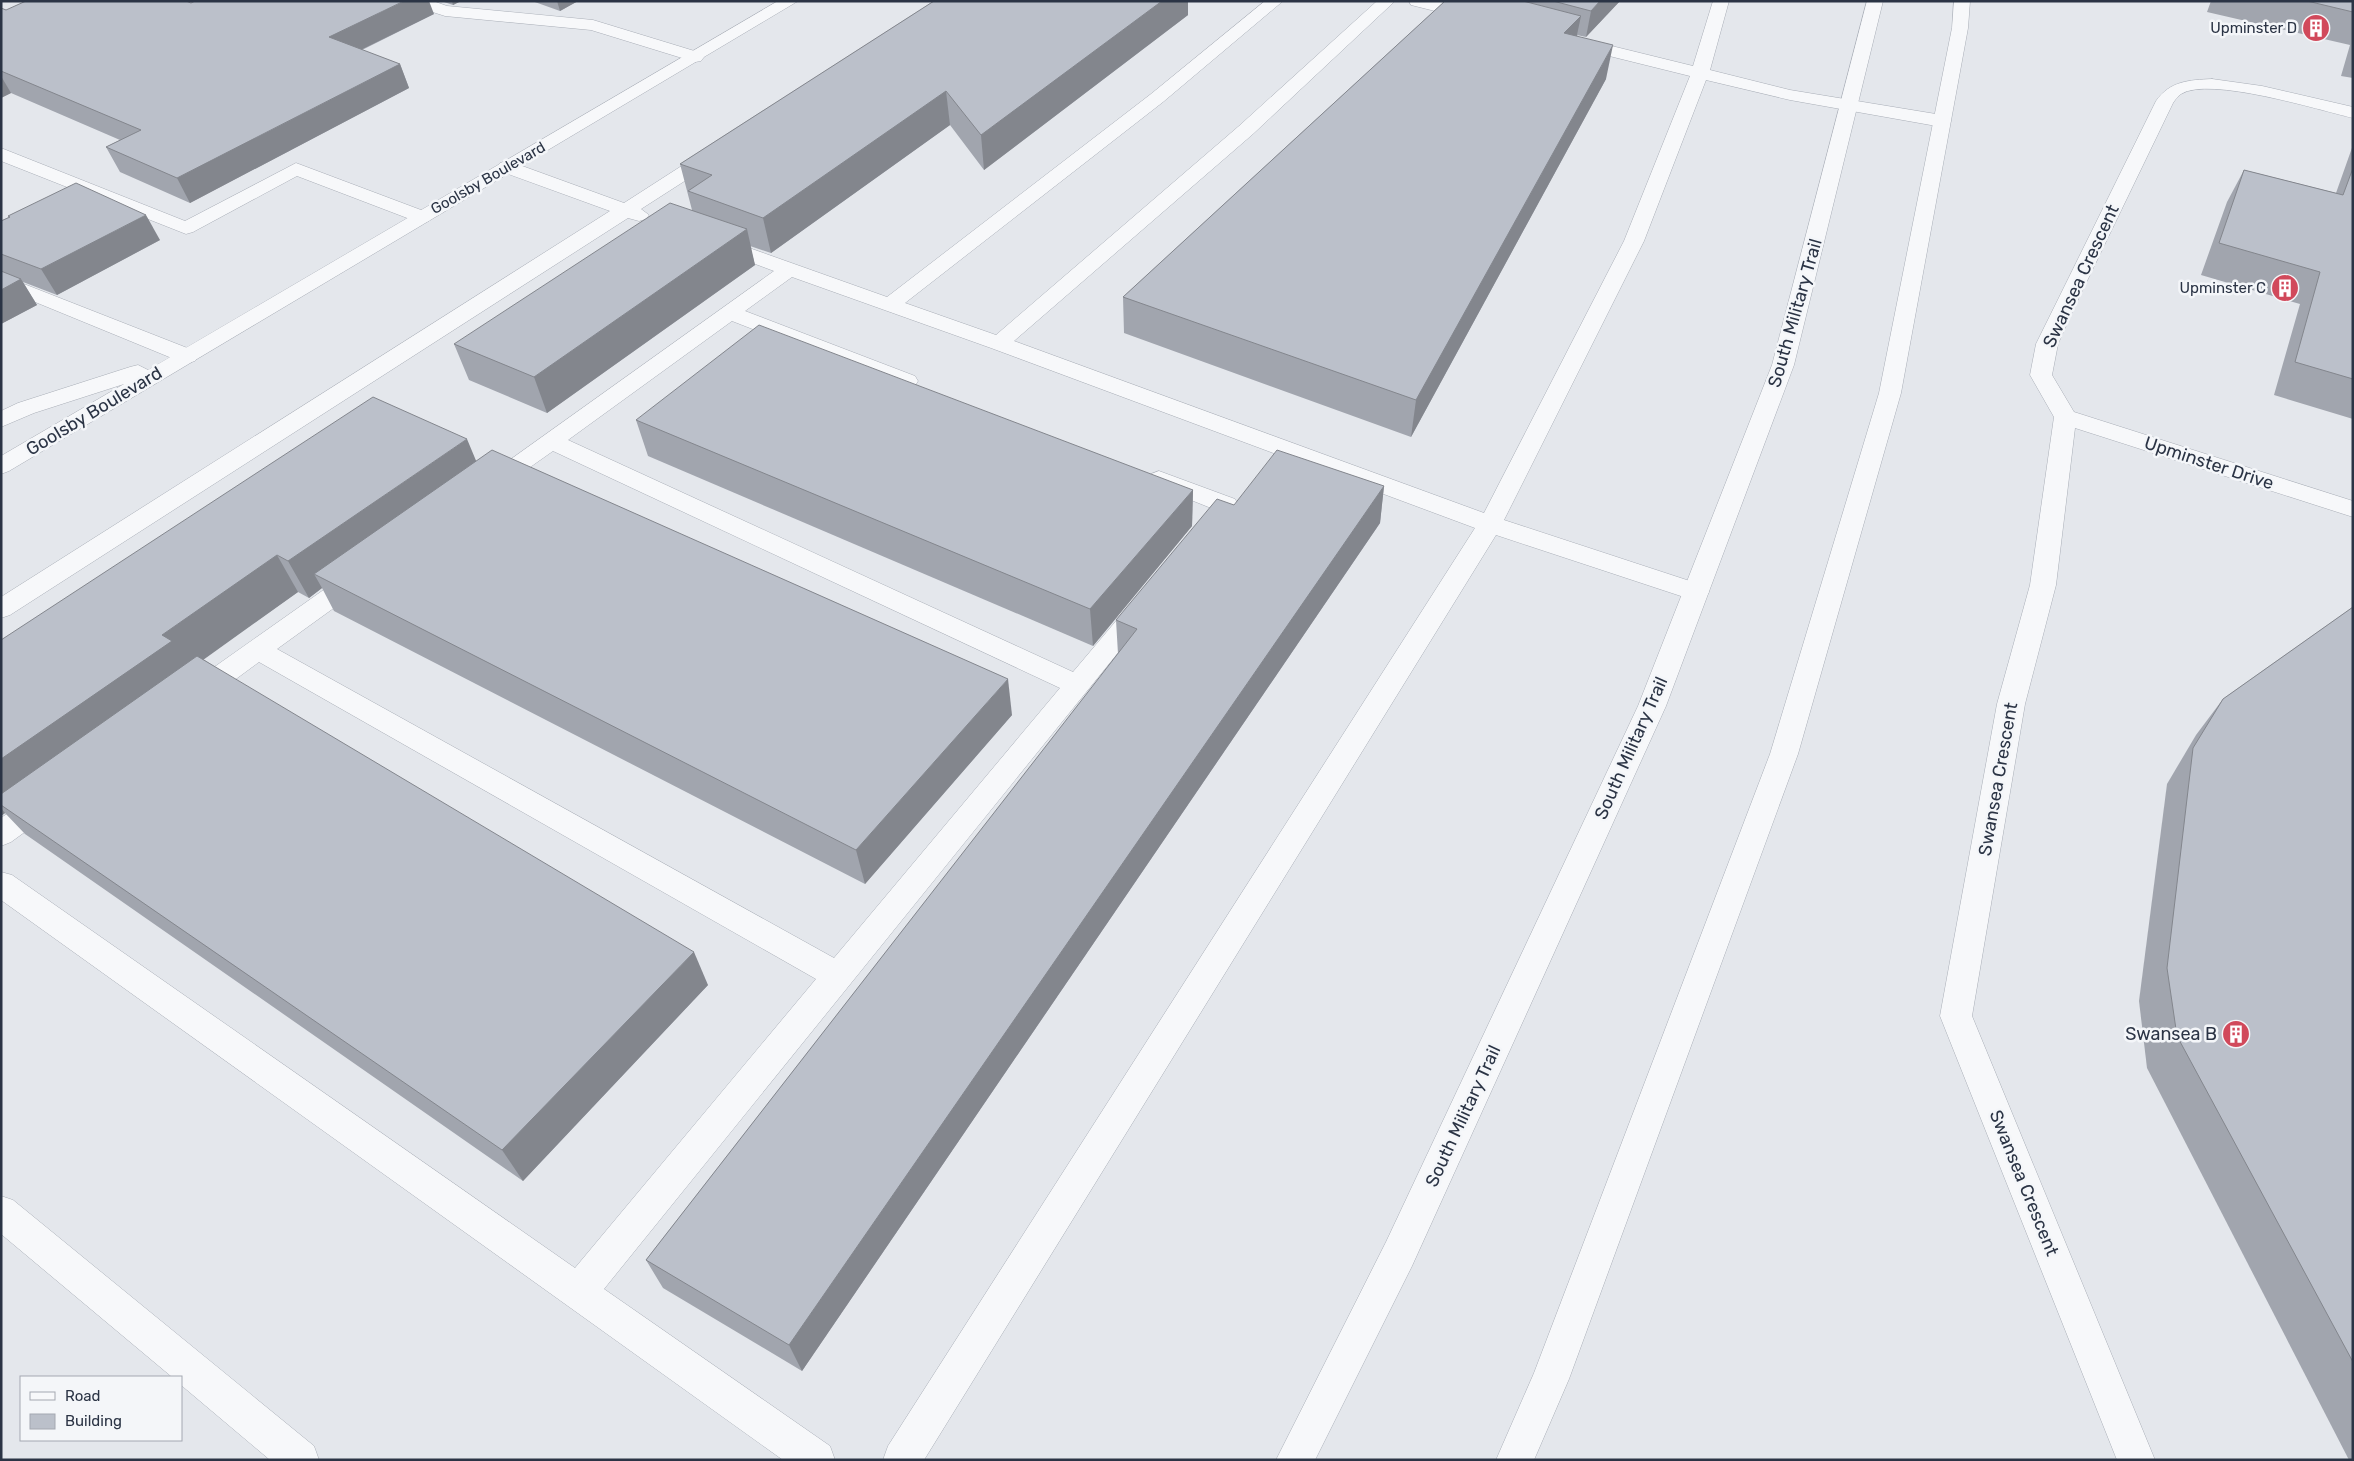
<svg xmlns="http://www.w3.org/2000/svg" width="2354" height="1461" font-family="Rubik,sans-serif">
	<style>
		.lines { fill: none; stroke-linecap: round; stroke-linejoin: round }
		.service-casing { stroke: #a9aeb7; stroke-width: 1 }
		.minor-casing { stroke: #a9aeb7; stroke-width: 1 }
		.tertiary-casing { stroke: #a9aeb7; stroke-width: 1 }
		.service { fill: #f7f8fa; fill-rule: evenodd }
		.minor { fill: #f7f8fa; fill-rule: evenodd }
		.tertiary { fill: #f7f8fa; fill-rule: evenodd }
		.wall { fill: #a1a5ae }
		.shaded-wall { fill: #83868d }
		.building { fill: #bbc0ca; stroke: #83868d }
		.labels { text-anchor: middle; stroke-width: 5; stroke-linejoin: round; paint-order: stroke }
		.far-poi-label { font-size: 15px; fill: #2b3445; stroke: #f4f6f9; text-anchor: end }
		.far-street-label { font-size: 15px; fill: #2b3445; stroke: #f4f6f9 }
		.street-label { font-size: 18px; fill: #2b3445; stroke: #f4f6f9 }
		.poi-label { font-size: 18px; fill: #2b3445; stroke: #f4f6f9; text-anchor: end }
	</style>
	<rect width="100%" height="100%" fill="#e4e7ec"/>
	<g class="lines">
		<g class="service-casing">
			<g id="service">
				<polygon points="409,1 433,1 447,6 593,20 701,53 704,57 701,61 695,62 591,30 445,16 411,5"/>
				<polygon points="1265,1 1283,1 1163,102 905,303 996,335 1239,126 1377,1 1395,1 1253,134 1014,341 1484,513 1624,241 1690,76 1569,46 1566,42 1569,38 1575,37 1693,66 1713,1 1729,1 1710,70 1790,90 1942,115 1948,117 1951,121 1948,125 1942,127 1790,100 1706,80 1644,241 1504,520 1705,586 1709,592 1705,598 1696,601 1496,535 924,1460 883,1460 888,1446 1475,528 991,348 792,277 745,311 915,376 918,381 915,386 907,388 899,386 732,321 568,440 1073,672 1132,602 1141,599 1150,602 1154,608 604,1289 830,1446 835,1460 783,1460 1,900 1,872 12,875 575,1268 816,979 259,662 206,701 196,704 186,701 183,694 186,687 349,572 358,569 367,572 371,578 367,584 277,649 834,958 1060,688 553,451 499,489 491,492 483,489 479,484 483,479 774,271 710,247 707,243 710,239 717,237 724,239 887,297 1151,94"/>
				<polygon points="1409,1 1437,1 1481,12 1483,16 1481,20 1475,21 1411,5"/>
				<path d="M2212 79 2262 86 2353 107V118C2319 110 2209 76 2181 94 2178 96 2175 100 2173 103L2072 312 2058 344 2052 375 2074 412 2353 501V517L2075 428 2056 585 2025 704 1972 1016 2155 1460H2117L1940 1016 1997 704 2030 585 2054 417 2030 375 2036 344 2156 101C2170 81 2189 80 2212 79Z"/>
				<polygon points="715,147 722,149 724,153 722,157 641,209 649,215 646,219 639,221 628,218 10,615 1,618 1,597 610,211 500,171 497,167 500,163 507,161 514,163 624,203 708,149"/>
				<polygon points="1,148 185,221 296,163 429,213 432,217 429,221 422,223 415,221 297,176 193,232 186,234 1,161"/>
				<polygon points="1,275 195,351 198,356 195,361 187,363 179,361 1,288"/>
				<path d="M1159 471 1235 499 1238 505C1229 520 1220 536 1201 531L1198 525 1211 508 1151 484 1147 479 1151 474Z"/>
				<polygon points="45,791 55,794 59,802 55,810 11,842 1,846 1,818 35,794"/>
			</g>
		</g>
		<g class="minor-casing">
			<g id="minor">
				<polygon points="778,1 798,1 9,471 1,474 1,456 124,384 34,413 1,427 1,411 18,403 130,367 138,365 148,370"/>
				<polygon points="1,1196 13,1200 314,1446 319,1460 270,1460 181,1385 181,1377 172,1377 1,1234"/>
			</g>
		</g>
		<g class="tertiary-casing">
			<g id="tertiary">
				<polygon points="1867,1 1883,1 1794,365 1666,706 1412,1266 1315,1460 1276,1460 1386,1242 1638,706 1772,365"/>
				<polygon points="1954,1 1970,1 1968,28 1901,393 1798,754 1569,1379 1534,1460 1496,1460 1534,1373 1770,754 1879,393 1952,28"/>
			</g>
		</g>
		<use href="#service" class="service"/>
		<use href="#minor" class="minor"/>
		<use href="#tertiary" class="tertiary"/>
	</g>
	<g class="wall">
		<polygon points="441,1 461,1 453,5"/>
		<polygon points="532,1 578,1 560,11"/>
		<polygon points="934,1 1188,1 1188,15 984,170 950,125 771,253 750,246 755,265 547,413 469,380 454,344 692,210 680,164"/>
		<polygon points="1445,1 1620,1 1586,37 1577,35 1606,79 1411,437 1124,333 1123,297"/>
		<polygon points="2211,1 2353,1 2353,78 2341,76 2350,45 2207,12"/>
		<polygon points="1,8 6,10 434,14 362,50 400,64 409,88 190,203 120,172 106,147 120,140 11,93 1,98"/>
		<polygon points="2353,145 2353,419 2274,395 2300,304 2201,275 2227,202 2244,170 2336,193"/>
		<polygon points="8,216 160,240 57,295 23,282 37,305 1,324 1,221 9,217"/>
		<polygon points="636,420 1193,490 1192,526 1093,646 648,456"/>
		<polygon points="476,461 1012,715 865,884 334,611 322,588 309,598 298,592 203,659 708,985 523,1181 25,834 5,813 1,816 1,640"/>
		<polygon points="1384,486 1380,523 802,1371 663,1288 646,1260 1118,654 1116,620 1234,505"/>
		<polygon points="2353,607 2353,1460 2349,1460 2147,1068 2139,1001 2167,784 2196,735 2223,699"/>
	</g>
	<g class="shaded-wall">
		<polygon points="404,1 429,1 434,14 338,61 329,37"/>
		<polygon points="452,1 461,1 453,5"/>
		<polygon points="557,1 578,1 560,11"/>
		<polygon points="1162,1 1188,1 1188,15 984,170 981,135"/>
		<polygon points="1600,1 1620,1 1586,37 1591,11"/>
		<polygon points="1581,16 1574,49 1564,33"/>
		<polygon points="1613,45 1606,79 1411,437 1416,400"/>
		<polygon points="400,64 409,88 190,203 177,178"/>
		<polygon points="1,76 11,93 1,98"/>
		<polygon points="946,91 950,125 771,253 763,218"/>
		<polygon points="146,215 160,240 57,295 41,269"/>
		<polygon points="747,229 755,265 547,413 534,377"/>
		<polygon points="21,279 37,305 1,324 1,290"/>
		<polygon points="467,439 482,475 314,574 322,588 309,598 288,561"/>
		<polygon points="1384,486 1380,523 802,1371 789,1345"/>
		<polygon points="1193,490 1192,526 1093,646 1090,609"/>
		<polygon points="277,555 298,592 1,805 1,759 162,635"/>
		<polygon points="1008,679 1012,715 865,884 856,850"/>
		<polygon points="1,808 5,813 1,816"/>
		<polygon points="694,952 708,985 523,1181 502,1150"/>
	</g>
	<g class="building">
		<polygon points="26,1 186,1 191,3 195,1 404,1 329,37 400,64 177,178 106,147 141,130 1,71 1,8 6,10"/>
		<polygon points="934,1 1162,1 981,135 946,91 763,218 688,191 712,175 680,164"/>
		<polygon points="1445,1 1523,1 1581,16 1564,33 1613,45 1416,400 1123,297"/>
		<polygon points="1553,1 1600,1 1591,11"/>
		<polygon points="2307,1 2353,1 2353,12"/>
		<polygon points="2353,168 2353,379 2295,362 2320,272 2219,243 2244,170 2343,195"/>
		<polygon points="76,183 146,215 41,269 1,254 1,221 10,217 8,216"/>
		<polygon points="670,203 747,229 534,377 454,344"/>
		<polygon points="1,271 21,279 1,290"/>
		<polygon points="759,325 1193,490 1090,609 636,420"/>
		<polygon points="373,397 467,439 288,561 277,555 162,635 172,641 1,759 1,640"/>
		<polygon points="492,450 1008,679 856,850 314,574"/>
		<polygon points="1277,450 1384,486 789,1345 646,1260 1137,629 1116,620 1217,499 1234,505"/>
		<polygon points="2353,607 2353,1362 2177,1036 2167,968 2193,748 2223,699"/>
		<polygon points="197,656 694,952 502,1150 1,805 1,794"/>
	</g>
	<defs>
		<g id="building-disc" transform="scale(1.4375)"><circle r="9.5" fill="#d1495b" stroke="#f4f6f9"/><path d="M-4-6H4V6H1V3H-1V6H-4ZM-2.5-4.3h1.7v1.8h-1.7ZM.8-4.3h1.7v1.8H.8ZM-2.5-1h1.7V.8h-1.7ZM.8-1h1.7V.8H.8Z" fill="#fff"/></g>
	</defs>
	<g fill-rule="evenodd">
		<use href="#building-disc" x="2316" y="28"/>
		<use href="#building-disc" x="2285" y="288"/>
		<use href="#building-disc" x="2236" y="1034"/>
	</g>
	<g class="labels">
		<g class="far-poi-label">
			<text x="2297" y="33">Upminster D</text>
			<text x="2266" y="293">Upminster C</text>
		</g>
		<g class="far-street-label">
			<text transform="translate(488 178) rotate(-30)" y="5">Goolsby Boulevard</text>
		</g>
		<g class="street-label">
			<text transform="translate(2081 276) rotate(-65)" y="6">Swansea Crescent</text>
			<text transform="translate(1795 313) rotate(-74)" y="6">South Military Trail</text>
			<text transform="translate(94 411) rotate(-31)" y="6">Goolsby Boulevard</text>
			<text transform="translate(2209 463) rotate(18)" y="6">Upminster Drive</text>
			<text transform="translate(1631 748) rotate(-66)" y="6">South Military Trail</text>
			<text transform="translate(1998 779) rotate(-80)" y="6">Swansea Crescent</text>
			<text transform="translate(1463 1116) rotate(-65)" y="6">South Military Trail</text>
			<text transform="translate(2024 1183) rotate(68)" y="6">Swansea Crescent</text>
		</g>
		<g class="poi-label">
			<text x="2217" y="1040">Swansea B</text>
		</g>
	</g>
	<rect width="2354" height="1461" fill="none" stroke="#2b3445" stroke-width="5"/>
	<rect x="20" y="1376" width="162" height="65" fill="#f4f6f9" stroke="#a4a8b1"/>
	<rect x="30" y="1392" width="25" height="8" fill="#f7f8fa" stroke="#a4a8b1"/>
	<text x="65" y="1401" font-size="15" fill="#2b3445">Road</text>
	<rect x="30" y="1414" width="25" height="15" fill="#bbc0ca" stroke="#a4a8b1"/>
	<text x="65" y="1426" font-size="15" fill="#2b3445">Building</text>
</svg>
